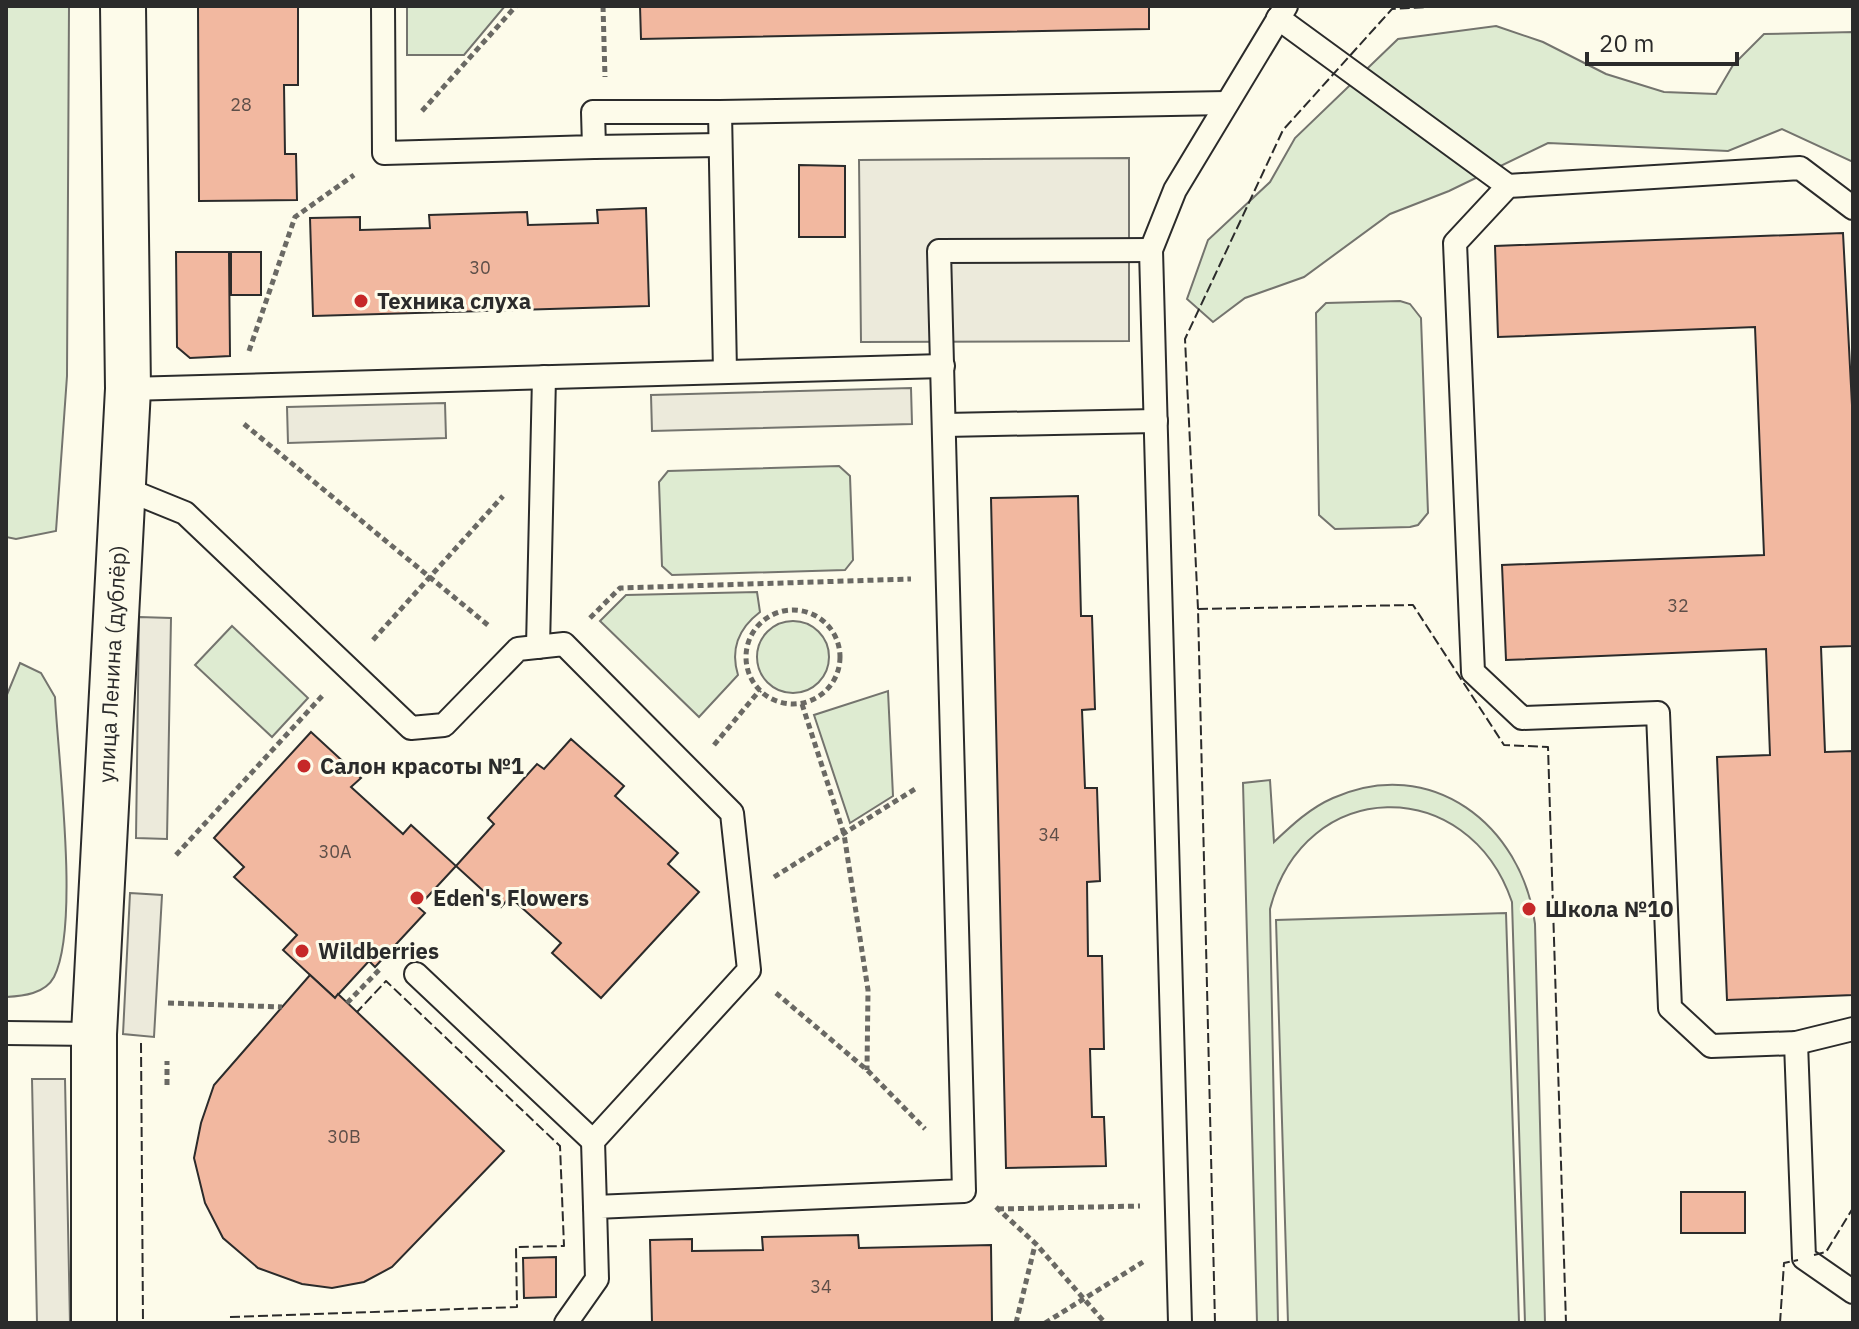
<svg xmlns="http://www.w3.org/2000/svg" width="1859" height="1329" font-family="'IBM Plex Sans',sans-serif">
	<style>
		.green { fill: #deebd1; stroke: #74746e; stroke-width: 2 }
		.parking { fill: #eceadb; stroke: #74746e; stroke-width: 2 }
		.building { fill: #f2b8a0; stroke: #2b2b2b; stroke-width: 2 }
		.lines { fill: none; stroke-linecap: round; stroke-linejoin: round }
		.lane-casing { stroke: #2b2b2b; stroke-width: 26 }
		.street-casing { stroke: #2b2b2b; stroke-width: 48 }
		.path { stroke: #6a6964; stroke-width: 5; stroke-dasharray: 6 4; stroke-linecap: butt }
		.lane { stroke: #fdfbea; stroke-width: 22 }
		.street { stroke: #fdfbea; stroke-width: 44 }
		.fence { stroke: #2b2b2b; stroke-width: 2; stroke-dasharray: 10 4; stroke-linecap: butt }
		.poi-dot { fill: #c62828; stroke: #fdfbea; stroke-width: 3 }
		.labels { text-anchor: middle; stroke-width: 6; stroke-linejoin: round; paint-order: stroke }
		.number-label { font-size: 18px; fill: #5d4e48 }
		.poi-label { font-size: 22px; font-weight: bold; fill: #2b2b2b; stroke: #fdfbea; text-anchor: start }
		.street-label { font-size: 22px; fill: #2b2b2b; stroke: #fdfbea }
	</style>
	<rect width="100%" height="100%" fill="#fdfbea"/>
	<g class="green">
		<polygon points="6,6 69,6 67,376 56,531 16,539 6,537"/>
		<polygon points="407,6 505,6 464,55 407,55"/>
		<polygon points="1496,26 1543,42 1606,74 1664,92 1716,94 1733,65 1764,34 1853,32 1853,162 1782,129 1728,151 1548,143 1449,191 1390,214 1304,277 1245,298 1213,322 1187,299 1208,240 1270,182 1295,138 1398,39"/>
		<polygon points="1400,301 1410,304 1421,318 1428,513 1418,525 1410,527 1335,529 1319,515 1316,313 1326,303"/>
		<polygon points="839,466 850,476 853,560 845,570 672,575 662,566 659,482 668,471"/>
		<path d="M757 592 760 612C739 628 730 649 738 675L699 717 600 621 626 595Z"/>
		<circle cx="793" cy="657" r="36"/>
		<polygon points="232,626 308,698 272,737 195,665"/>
		<path d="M20 663 41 673 55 697C58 759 80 926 54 977 45 994 23 996 6 997V697Z"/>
		<polygon points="888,691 893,796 850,823 814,715"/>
		<path d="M1270 780 1274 842C1292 825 1310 808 1333 798 1431 754 1522 825 1535 924L1545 1323H1525L1512 902C1468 773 1304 776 1270 909L1278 1323H1257L1243 783Z"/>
		<polygon points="1506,913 1519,1323 1288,1323 1276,920"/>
	</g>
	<g class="parking">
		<polygon points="1129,158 1129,341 861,342 859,160"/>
		<polygon points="911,388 912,424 652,431 651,395"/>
		<polygon points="445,403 446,438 288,443 287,407"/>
		<polygon points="139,617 171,618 167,839 136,838"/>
		<polygon points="130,893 162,895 154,1037 123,1034"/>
		<polygon points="32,1079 65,1079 70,1323 37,1323"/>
	</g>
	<g class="building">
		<polygon points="198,6 298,6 298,85 284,85 285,154 296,154 297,200 199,201"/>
		<polygon points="640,6 1149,6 1149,29 641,39"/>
		<polygon points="799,165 845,166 845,237 799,237"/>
		<polygon points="646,208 649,306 313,316 310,218 360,217 360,230 430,228 429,215 527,212 528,225 598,223 597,210"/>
		<polygon points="1843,233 1853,424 1853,646 1821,647 1825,752 1853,751 1853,995 1727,1000 1717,757 1770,755 1766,649 1506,660 1502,565 1764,555 1755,327 1498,337 1495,246"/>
		<polygon points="176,252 229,252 230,356 190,358 177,347"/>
		<rect x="231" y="252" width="30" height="43"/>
		<polygon points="1078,496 1081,616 1092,616 1095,709 1082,710 1085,788 1097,788 1100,881 1087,882 1088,956 1102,956 1104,1049 1090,1049 1092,1117 1104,1117 1106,1166 1006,1168 991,498"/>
		<polygon points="311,732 361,778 351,787 403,834 411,825 456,866 418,907 425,913 375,967 369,961 335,998 283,950 297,935 234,877 244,867 214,838"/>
		<polygon points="571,739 624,786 615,796 678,853 668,864 699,892 601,998 552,953 561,943 510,897 501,907 456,866 494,824 488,818 537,764 544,769"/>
		<polygon points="310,975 335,998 338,994 504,1151 392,1267 364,1282 332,1288 302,1284 258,1268 223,1238 205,1203 194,1158 201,1123 214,1085"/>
		<rect x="1681" y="1192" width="64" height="41"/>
		<polygon points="858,1235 859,1248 991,1245 992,1323 652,1323 650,1240 692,1239 692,1251 763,1250 762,1237"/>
		<polygon points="556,1257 556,1297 524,1298 523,1258"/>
	</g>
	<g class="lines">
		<g class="lane-casing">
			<g id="lane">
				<polyline points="383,6 384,153 594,147 593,112 720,112 725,372"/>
				<polyline points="1278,18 1508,186"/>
				<polyline points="720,112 1227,103"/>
				<polyline points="594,147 720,145"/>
				<polyline points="1853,208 1800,168 1508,186 1455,243 1473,672 1522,718 1658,713 1670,1008 1711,1046 1796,1043 1853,1029"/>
				<polyline points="128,389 943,366"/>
				<polyline points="945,425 1156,421"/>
				<polyline points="121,487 185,513 411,728 444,725 518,649 564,644 732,813 749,970 593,1141 595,1207"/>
				<polyline points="538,647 544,377"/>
				<polyline points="416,974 593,1141"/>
				<polyline points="6,1033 94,1034"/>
				<polyline points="1796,1043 1804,1258 1853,1292"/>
				<polyline points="566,1323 597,1279 595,1207 964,1191 939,251 1151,250"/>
				<polyline points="1180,1323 1151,250 1175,190 1286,6"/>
			</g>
		</g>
		<g class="street-casing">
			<polyline id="street" points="94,1323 94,1034 128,389 123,6"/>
		</g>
		<g class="path">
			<polyline points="603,6 605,77"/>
			<polyline points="422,111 516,6"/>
			<polyline points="249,351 295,217 354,175"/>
			<polyline points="244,424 489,626"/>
			<circle cx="793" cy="657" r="47"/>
			<polyline points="590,618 620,588 911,579"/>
			<polyline points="373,640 503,496"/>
			<polyline points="802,704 844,834 868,990 867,1070"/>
			<polyline points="714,745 760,690"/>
			<polyline points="176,855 323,695"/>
			<polyline points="774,877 915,789"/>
			<polyline points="776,993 867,1070 925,1129"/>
			<polyline points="168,1003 282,1007"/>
			<polyline points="347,1003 380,969"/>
			<polyline points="167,1085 167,1061"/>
			<polyline points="996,1207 1036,1244 1105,1323"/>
			<polyline points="998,1209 1140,1206"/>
			<polyline points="1016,1323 1035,1245"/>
			<polyline points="1045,1323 1143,1262"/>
		</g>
		<use href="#lane" class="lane"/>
		<use href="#street" class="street"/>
		<g class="fence">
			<polyline points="1198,609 1413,605 1504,745 1548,747 1566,1323"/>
			<polyline points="141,1043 143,1323"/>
			<polyline points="1814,1255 1826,1252 1853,1208"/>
			<polyline points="230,1317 517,1307 516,1247 564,1246 560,1146 386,981 357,1012"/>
			<polyline points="1215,1323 1198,609 1185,339 1283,130 1392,9 1444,6"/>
			<polyline points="1780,1323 1784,1263 1798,1260"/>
		</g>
	</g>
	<g class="poi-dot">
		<circle cx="361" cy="301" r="8"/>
		<circle cx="304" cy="766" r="8"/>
		<circle cx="417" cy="898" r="8"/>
		<circle cx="1529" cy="909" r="8"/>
		<circle cx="302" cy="951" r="8"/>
	</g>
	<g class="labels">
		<g class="number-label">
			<text x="241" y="111">28</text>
			<text x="480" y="274">30</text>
			<text x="1678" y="612">32</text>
			<text x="1049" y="841">34</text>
			<text x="335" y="858">30А</text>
			<text x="344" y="1143">30В</text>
			<text x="821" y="1293">34</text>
		</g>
		<g class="poi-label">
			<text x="377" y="309">Техника слуха</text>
			<text x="320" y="774">Салон красоты №1</text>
			<text x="433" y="906">Eden's Flowers</text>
			<text x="1545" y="917">Школа №10</text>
			<text x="318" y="959">Wildberries</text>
		</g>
		<g class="street-label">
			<text transform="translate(112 664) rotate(-87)" y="8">улица Ленина (дублёр)</text>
		</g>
	</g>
	<rect width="1859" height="1329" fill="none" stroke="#2b2b2b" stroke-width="16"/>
	<path d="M1587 52v12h150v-12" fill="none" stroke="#2b2b2b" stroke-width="4"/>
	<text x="1599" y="52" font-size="24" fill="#2b2b2b" stroke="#fdfbea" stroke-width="6" paint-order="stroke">20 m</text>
</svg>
